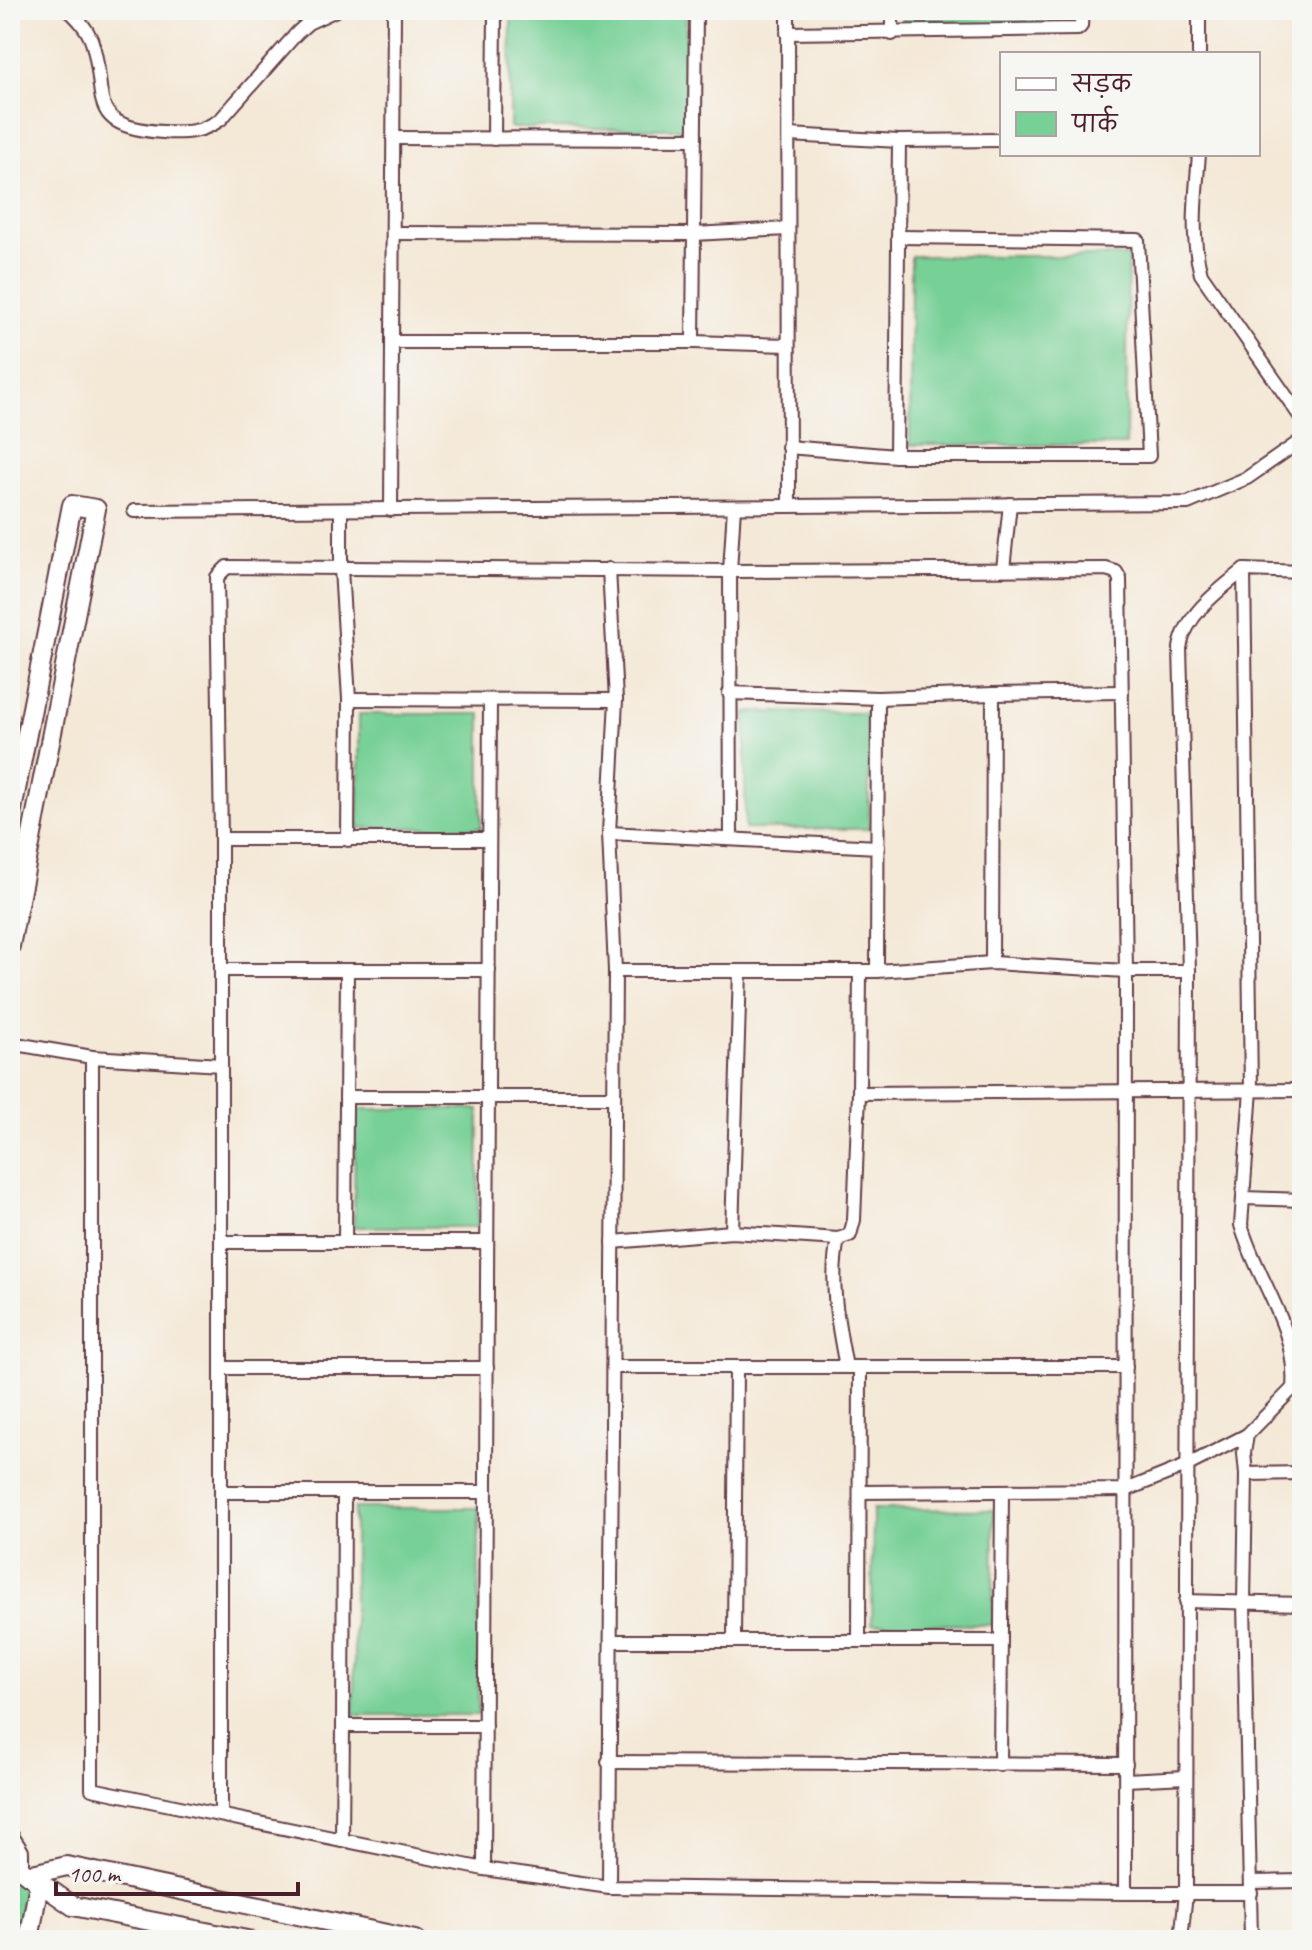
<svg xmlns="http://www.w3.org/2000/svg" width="1312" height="1950" font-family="Caveat,'Playpen Sans Deva',sans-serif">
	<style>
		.green { fill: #77d096; stroke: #607860; stroke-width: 2 }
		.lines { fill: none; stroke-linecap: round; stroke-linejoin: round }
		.street-casing { stroke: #643d45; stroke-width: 16 }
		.secondary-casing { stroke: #643d45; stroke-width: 22 }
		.street { stroke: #fff; stroke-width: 12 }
		.secondary { stroke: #fff; stroke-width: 18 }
	</style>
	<rect width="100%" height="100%" fill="#f6f6f2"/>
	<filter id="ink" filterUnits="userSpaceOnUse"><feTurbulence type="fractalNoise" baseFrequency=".0125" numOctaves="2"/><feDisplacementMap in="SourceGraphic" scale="16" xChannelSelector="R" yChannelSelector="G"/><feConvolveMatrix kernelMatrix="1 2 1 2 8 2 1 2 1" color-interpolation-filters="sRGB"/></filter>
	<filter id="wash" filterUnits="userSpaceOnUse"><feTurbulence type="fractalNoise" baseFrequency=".006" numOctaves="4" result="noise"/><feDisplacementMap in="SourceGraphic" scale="32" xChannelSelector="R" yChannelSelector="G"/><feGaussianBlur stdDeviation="1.8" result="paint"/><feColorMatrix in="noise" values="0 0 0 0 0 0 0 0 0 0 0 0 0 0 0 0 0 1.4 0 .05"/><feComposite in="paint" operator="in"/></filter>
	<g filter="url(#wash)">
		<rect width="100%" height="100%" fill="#f4e8d6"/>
		<g class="green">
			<polygon points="511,10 686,10 685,129 510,128"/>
			<rect x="903" y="10" width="179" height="17"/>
			<polygon points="911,256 1128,256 1126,445 910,445"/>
			<polygon points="746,712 869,713 869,829 745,829"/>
			<rect x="359" y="714" width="122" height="114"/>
			<polygon points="355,1109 479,1109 478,1227 354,1227"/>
			<polygon points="354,1508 479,1508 478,1715 354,1715"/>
			<polygon points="873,1509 994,1510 993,1625 872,1624"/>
			<path d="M10 1869C29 1887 33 1913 10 1929Z"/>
		</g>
	</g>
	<g filter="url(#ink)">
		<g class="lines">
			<g class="street-casing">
				<g id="street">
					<path d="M69 10C78 19 86 27 91 39 110 93 81 127 163 132 185 133 202 133 221 119L297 33 308 23 336 10"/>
					<polyline points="788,10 789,506"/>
					<polyline points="1199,10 1199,54"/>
					<polyline points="787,33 1078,29 1081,26 1082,10"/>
					<polyline points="892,34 892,10"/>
					<polyline points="789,135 899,141 1002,140"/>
					<polyline points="393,138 695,139"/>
					<polyline points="494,139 495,10"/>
					<path d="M1199 154C1196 194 1190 235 1201 274L1302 419"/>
					<polyline points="393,233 694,234 788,229"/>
					<polyline points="392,342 693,342 788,345"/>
					<polyline points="693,342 696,10"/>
					<polyline points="788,447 896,456 1149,456 1138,240 898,237"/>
					<polyline points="896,456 899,141"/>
					<polyline points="341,510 341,569 349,699 348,840"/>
					<polyline points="391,510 394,10"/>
					<polyline points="134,511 1188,503 1247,478 1302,440"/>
					<polyline points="1003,569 1010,504"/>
					<polyline points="729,693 878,698 993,694 1122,692"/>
					<polyline points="349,699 616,700"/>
					<polyline points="609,833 878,847"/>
					<polyline points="221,839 489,839"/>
					<polyline points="731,839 730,571 734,507"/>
					<polyline points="992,963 993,694"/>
					<polyline points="221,970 489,970"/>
					<polyline points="615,971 877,971 992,963 1126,971 1189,971"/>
					<polyline points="877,971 878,698"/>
					<polyline points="10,1043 92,1057 221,1065"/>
					<polyline points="92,1057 92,1789 484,1869 609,1887 1125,1893 1126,971 1120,579 1116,572 1106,569 730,571 227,567 217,577 221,839 221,1815"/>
					<polyline points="859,1093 1302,1090"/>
					<polyline points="346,1097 614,1097"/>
					<polyline points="1243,1198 1302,1200"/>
					<polyline points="732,1232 740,971"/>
					<path d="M838 1239C829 1283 838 1324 846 1367"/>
					<polyline points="221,1242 487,1242"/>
					<polyline points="345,1242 347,970"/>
					<polyline points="613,1242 732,1232 838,1239 850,1235 854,1220 859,1093 860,971"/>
					<polyline points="613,1367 1126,1367"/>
					<polyline points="221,1368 487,1368"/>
					<polyline points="1246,1474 1302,1473"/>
					<polyline points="221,1492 486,1492"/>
					<polyline points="344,1492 343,1726 485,1726"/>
					<polyline points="860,1492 1126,1490 1186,1466 1247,1435"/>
					<polyline points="1186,1601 1302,1604"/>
					<polyline points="612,1641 1001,1641"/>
					<polyline points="734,1641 736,1367"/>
					<polyline points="859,1641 860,1367"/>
					<polyline points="608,1762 1126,1764"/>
					<polyline points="1000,1765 1002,1491"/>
					<polyline points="1126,1780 1186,1777"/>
					<polyline points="342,1840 343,1726"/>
					<polyline points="484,1869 490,700"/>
					<polyline points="1251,1882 1302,1881"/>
					<polyline points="609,1887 615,971 609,833 616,700 609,569"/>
					<polyline points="1125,1893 1251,1893"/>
					<path d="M1181 1940 1186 1893 1189 971 1180 648C1185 615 1219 590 1244 570"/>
					<path d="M1251 1940 1244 1603 1246 1474 1244 1453 1247 1435 1293 1388C1298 1327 1257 1281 1241 1225L1251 1090 1244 570 1302 572"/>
				</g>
			</g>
			<g class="secondary-casing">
				<g id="secondary">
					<polyline points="10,820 72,505 96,509 10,946"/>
					<polyline points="10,1838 19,1852 19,1868"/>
					<polyline points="10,1862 73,1906 247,1940"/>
					<polyline points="28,1875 67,1866 415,1940"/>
					<polyline points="29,1940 39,1883"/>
				</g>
			</g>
			<use href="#street" class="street"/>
			<use href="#secondary" class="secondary"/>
		</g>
	</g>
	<rect width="1312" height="1950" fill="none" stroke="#f6f6f2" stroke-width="40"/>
	<rect x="1000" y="52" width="260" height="104" fill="#f6f6f2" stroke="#b1a0a2" stroke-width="2"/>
	<rect x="1016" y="78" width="40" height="12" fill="#ffffff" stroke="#b1a0a2" stroke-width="2"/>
	<text x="1072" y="92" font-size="24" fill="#4a1f2b">सड़क</text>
	<rect x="1016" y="112" width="40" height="24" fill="#77d096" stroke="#b1a0a2" stroke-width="2"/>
	<text x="1072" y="132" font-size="24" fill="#4a1f2b">पार्क</text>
	<path d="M56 1882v12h242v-12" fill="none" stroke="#4a1f2b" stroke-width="4"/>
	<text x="68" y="1882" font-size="24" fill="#4a1f2b" stroke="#f6f6f2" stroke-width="6" paint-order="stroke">100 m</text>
</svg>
